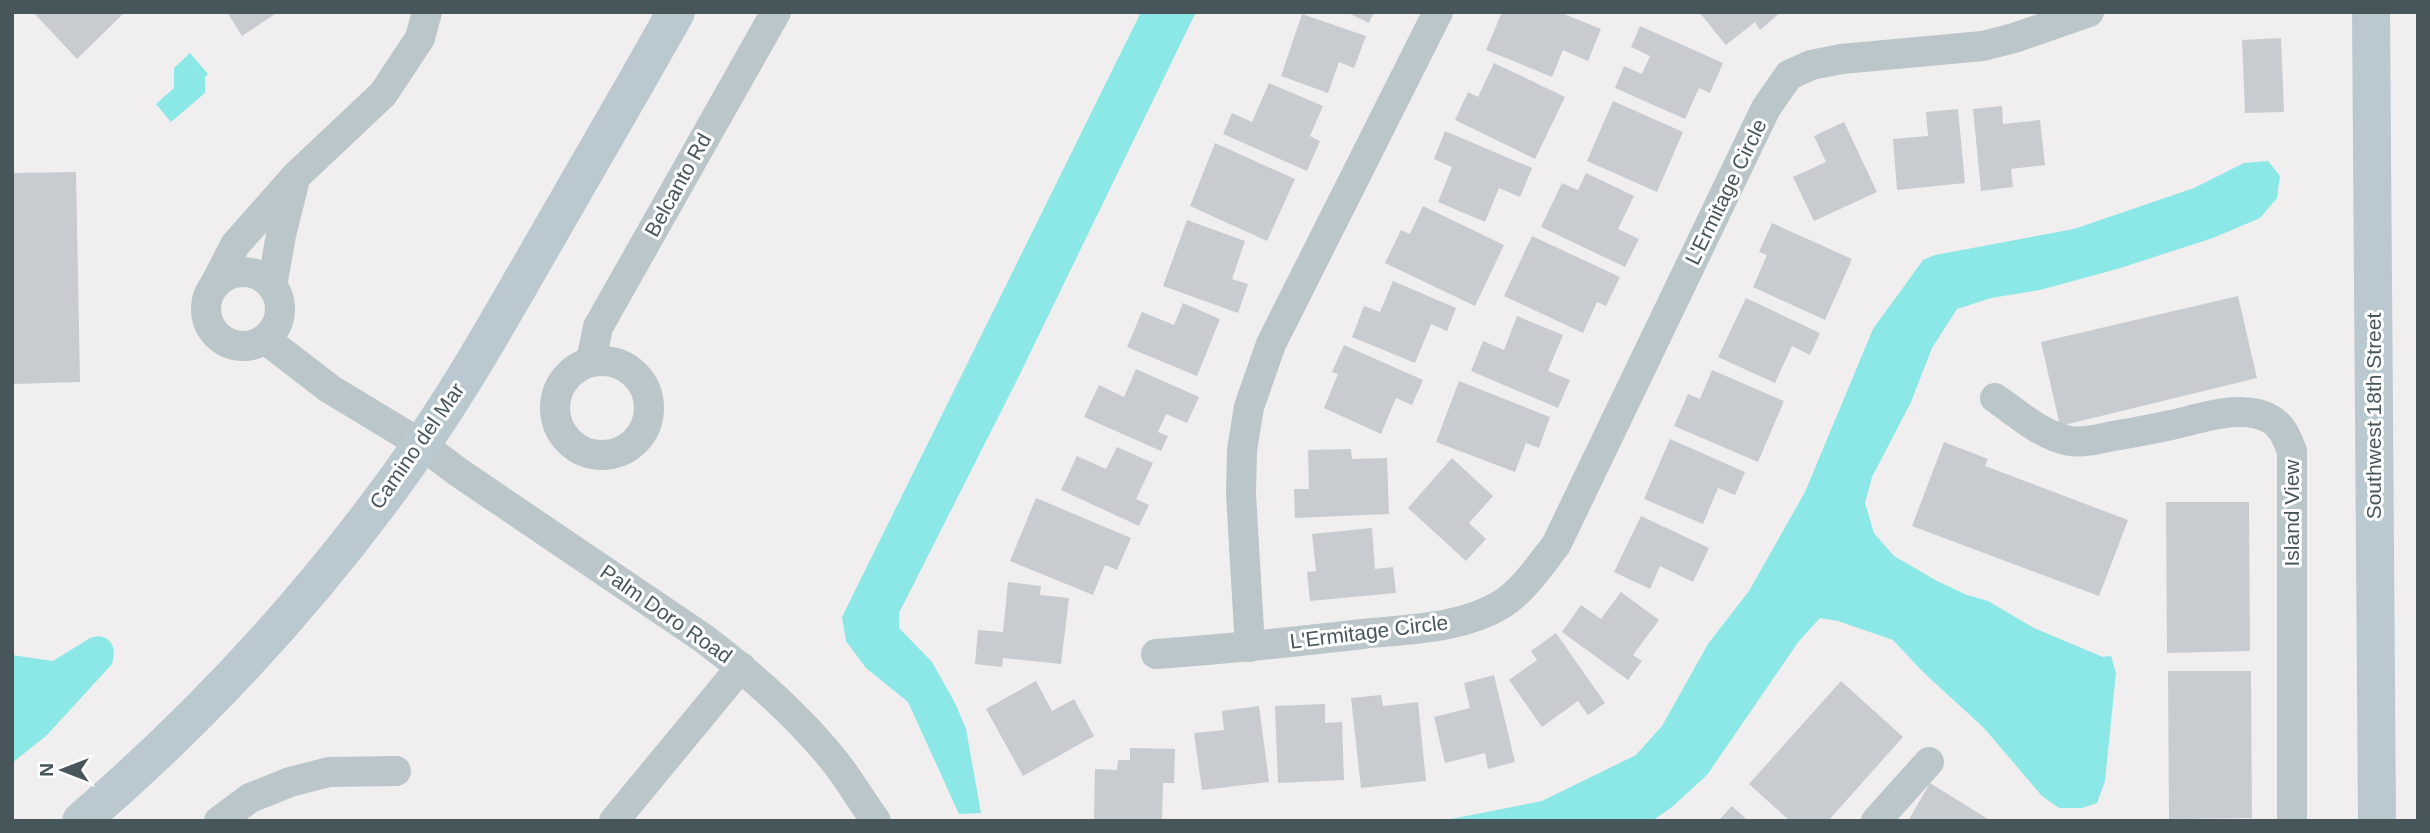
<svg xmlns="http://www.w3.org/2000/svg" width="2430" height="833" font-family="Arial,sans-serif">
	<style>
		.water { fill: #8ce8e6 }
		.building { fill: #c8ccd0 }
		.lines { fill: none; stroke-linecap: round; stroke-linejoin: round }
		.street { stroke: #bac6ca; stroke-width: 30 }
		.secondary { stroke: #bac9cf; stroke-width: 38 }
		.labels { text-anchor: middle; stroke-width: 6; stroke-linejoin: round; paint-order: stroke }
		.street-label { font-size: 21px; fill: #47565a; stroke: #fff }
	</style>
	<rect width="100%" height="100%" fill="#f0eeee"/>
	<g class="water">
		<polygon points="1141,12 1196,12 1018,378 899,613 899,628 932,662 955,703 966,729 981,813 959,814 908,702 866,668 846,641 842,617"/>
		<polygon points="190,53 208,74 205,77 205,93 171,122 156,104 174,88 174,68"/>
		<polygon points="2268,161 2280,176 2277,198 2260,218 2213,238 2117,269 2040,290 1991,298 1957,309 1932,348 1911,402 1872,477 1865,503 1874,533 1894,556 1937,581 1967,595 1988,601 2034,628 2103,657 2111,656 2116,673 2105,781 2097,803 2082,808 2059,808 2042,796 1984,728 1923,672 1893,640 1838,621 1820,618 1799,641 1707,775 1672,807 1652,821 1441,821 1542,801 1636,755 1662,726 1708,644 1749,591 1805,492 1873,329 1923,260 1935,255 2074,229 2194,188 2244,163"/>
		<path d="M98 636C114 638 116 651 112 664L47 735 12 763V655L53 661 90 638Z"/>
	</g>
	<g class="building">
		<polygon points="33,12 125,12 77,59"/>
		<polygon points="227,12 278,12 242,36"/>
		<polygon points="1346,12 1374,12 1369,23"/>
		<polygon points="1502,12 1559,12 1601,29 1588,61 1563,50 1552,77 1486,50"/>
		<polygon points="1699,12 1781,12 1760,30 1755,22 1726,45"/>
		<polygon points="1302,14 1366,36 1354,68 1339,62 1328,93 1281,76"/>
		<polygon points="1640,26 1723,63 1710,93 1699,88 1685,119 1615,88 1624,66 1642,74 1650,56 1631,47"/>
		<polygon points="2281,38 2284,112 2245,113 2242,40"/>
		<polygon points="1494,63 1565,97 1535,159 1455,120 1468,92 1478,97"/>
		<polygon points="1269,83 1323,106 1310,136 1320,141 1307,171 1223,134 1232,113 1252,122"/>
		<polygon points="1613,101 1683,132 1657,192 1587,161"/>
		<polygon points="2002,106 2003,124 2040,120 2045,165 2011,169 2013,187 1981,191 1973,109"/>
		<polygon points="1958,109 1965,183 1897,190 1893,139 1928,136 1926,112"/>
		<polygon points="1844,122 1877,192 1814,221 1793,177 1826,162 1814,136"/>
		<polygon points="1445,131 1532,168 1520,197 1499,188 1485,222 1438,202 1452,167 1434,159"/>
		<polygon points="1215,143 1295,179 1267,241 1190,206"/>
		<polygon points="76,172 80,382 12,384 12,173"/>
		<polygon points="1586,173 1634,196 1618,229 1639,239 1625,267 1541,227 1562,183 1578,190"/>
		<polygon points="1423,206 1504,245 1475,306 1385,263 1401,230 1410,234"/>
		<polygon points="1187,220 1245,241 1232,279 1248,284 1238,313 1163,286"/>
		<polygon points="1772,223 1852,259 1825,320 1753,287 1767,255 1759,252"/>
		<polygon points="1532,236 1620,277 1606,306 1597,302 1583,333 1504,296"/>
		<polygon points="1393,281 1456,308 1447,331 1431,324 1415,363 1352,337 1364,306 1380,312"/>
		<polygon points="2238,296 2257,378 2060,426 2041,342"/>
		<polygon points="1746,298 1820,333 1810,355 1792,346 1775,383 1718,357"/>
		<polygon points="1183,303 1220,319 1197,376 1127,347 1142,312 1174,325"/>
		<polygon points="1517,316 1563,335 1548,371 1570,380 1558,408 1471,371 1483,341 1504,350"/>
		<polygon points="1344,345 1423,380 1412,405 1396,398 1381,434 1324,408 1338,374 1332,372"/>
		<polygon points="1136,369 1199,397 1187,423 1166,414 1158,432 1168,436 1161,451 1084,417 1099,385 1124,397"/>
		<polygon points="1712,370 1784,401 1758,462 1674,426 1688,394 1700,399"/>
		<polygon points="1459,381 1550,417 1539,448 1526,443 1515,472 1436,442"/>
		<polygon points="1670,439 1745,472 1735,495 1718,488 1703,524 1644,499"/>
		<polygon points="1944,442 1988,459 1985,466 2128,520 2099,596 1912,526"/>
		<polygon points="1117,447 1153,463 1136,499 1149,505 1139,526 1061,490 1077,456 1106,469"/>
		<polygon points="1351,449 1352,459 1387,458 1389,514 1295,518 1294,489 1309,489 1308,450"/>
		<polygon points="1452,458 1493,496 1469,523 1486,539 1466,561 1408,508"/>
		<polygon points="1036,498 1131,538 1117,570 1105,565 1093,595 1010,561"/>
		<polygon points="2166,502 2249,502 2250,651 2167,653"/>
		<polygon points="1641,516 1709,548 1693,582 1660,566 1650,589 1614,572"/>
		<polygon points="1372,528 1375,569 1393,567 1396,593 1310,601 1307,572 1316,571 1312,534"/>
		<polygon points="1008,582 1041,586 1040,595 1069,598 1061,664 1003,658 1002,667 975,664 978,630 1003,632"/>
		<polygon points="1621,592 1659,620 1633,655 1642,661 1628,680 1562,632 1581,605 1601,619"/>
		<polygon points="1556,633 1605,703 1588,715 1578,701 1542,727 1509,680 1537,660 1531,651"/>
		<polygon points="2168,671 2251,671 2252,818 2169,819"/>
		<polygon points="1494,675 1515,762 1488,769 1485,753 1445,763 1434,717 1470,708 1464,683"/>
		<polygon points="1036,681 1052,711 1074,699 1094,736 1023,776 986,709"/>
		<polygon points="1841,681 1903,737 1828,821 1790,821 1749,784"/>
		<polygon points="1381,695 1383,706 1418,702 1426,781 1361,788 1351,698"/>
		<polygon points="1325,704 1325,723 1342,722 1344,780 1278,783 1275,706"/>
		<polygon points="1259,706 1269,782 1202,790 1194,733 1224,730 1222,711"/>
		<polygon points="1130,748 1175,749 1174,783 1163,783 1162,821 1094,821 1095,769 1117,770 1118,760 1130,760"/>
		<polygon points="1930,783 1991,821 1908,821"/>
		<polygon points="1732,806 1748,821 1718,821"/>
	</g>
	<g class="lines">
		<g class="street">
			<circle cx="243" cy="309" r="37"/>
			<polyline points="215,284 235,245 296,176 383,94 420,38 427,12"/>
			<polyline points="272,286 281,235 294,183"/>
			<path d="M265 339 330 389 421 444 458 472 703 638C752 675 798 715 836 763 850 781 862 802 876 821"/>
			<polyline points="591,361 598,327 776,12"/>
			<circle cx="602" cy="408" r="47"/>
			<path d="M1995 398C2018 414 2042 436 2070 441 2084 443 2099 439 2113 436 2132 433 2152 429 2171 425 2200 419 2244 402 2272 420 2283 427 2287 439 2292 451V821"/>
			<polyline points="1250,647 1241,494 1242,450 1249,407 1271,344 1438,12"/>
			<path d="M1156 654C1225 649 1294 642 1362 634 1408 629 1462 629 1502 604 1524 590 1540 565 1556 545L1766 108 1789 75 1811 65 1841 59 1983 46 2014 38 2089 12"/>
			<polyline points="219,821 250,798 290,782 329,772 396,771"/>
			<polyline points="614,821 741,667"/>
			<polyline points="1876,821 1929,762"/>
		</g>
		<g class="secondary">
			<polyline points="2371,12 2377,821"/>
			<path d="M81 821C210 710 324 585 421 445 464 383 501 317 539 251 585 171 631 92 676 12"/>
		</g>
	</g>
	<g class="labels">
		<g class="street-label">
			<text transform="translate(678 185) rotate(-61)" y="7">Belcanto Rd</text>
			<text transform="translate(1726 192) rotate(-64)" y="7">L'Ermitage Circle</text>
			<text transform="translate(2374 416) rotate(-90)" y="7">Southwest 18th Street</text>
			<text transform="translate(417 446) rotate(-55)" y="7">Camino del Mar</text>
			<text transform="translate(2292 513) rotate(-90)" y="7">Island View</text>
			<text transform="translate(666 614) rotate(35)" y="7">Palm Doro Road</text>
			<text transform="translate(1369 632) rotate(-7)" y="7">L'Ermitage Circle</text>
		</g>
	</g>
	<rect width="2430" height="833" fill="none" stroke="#47565a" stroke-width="28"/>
	<g transform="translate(63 770) rotate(270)" stroke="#ffffff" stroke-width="5" paint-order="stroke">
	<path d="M0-5L12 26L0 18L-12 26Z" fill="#47565a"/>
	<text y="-10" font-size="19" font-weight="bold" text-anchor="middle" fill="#47565a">N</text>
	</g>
</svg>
